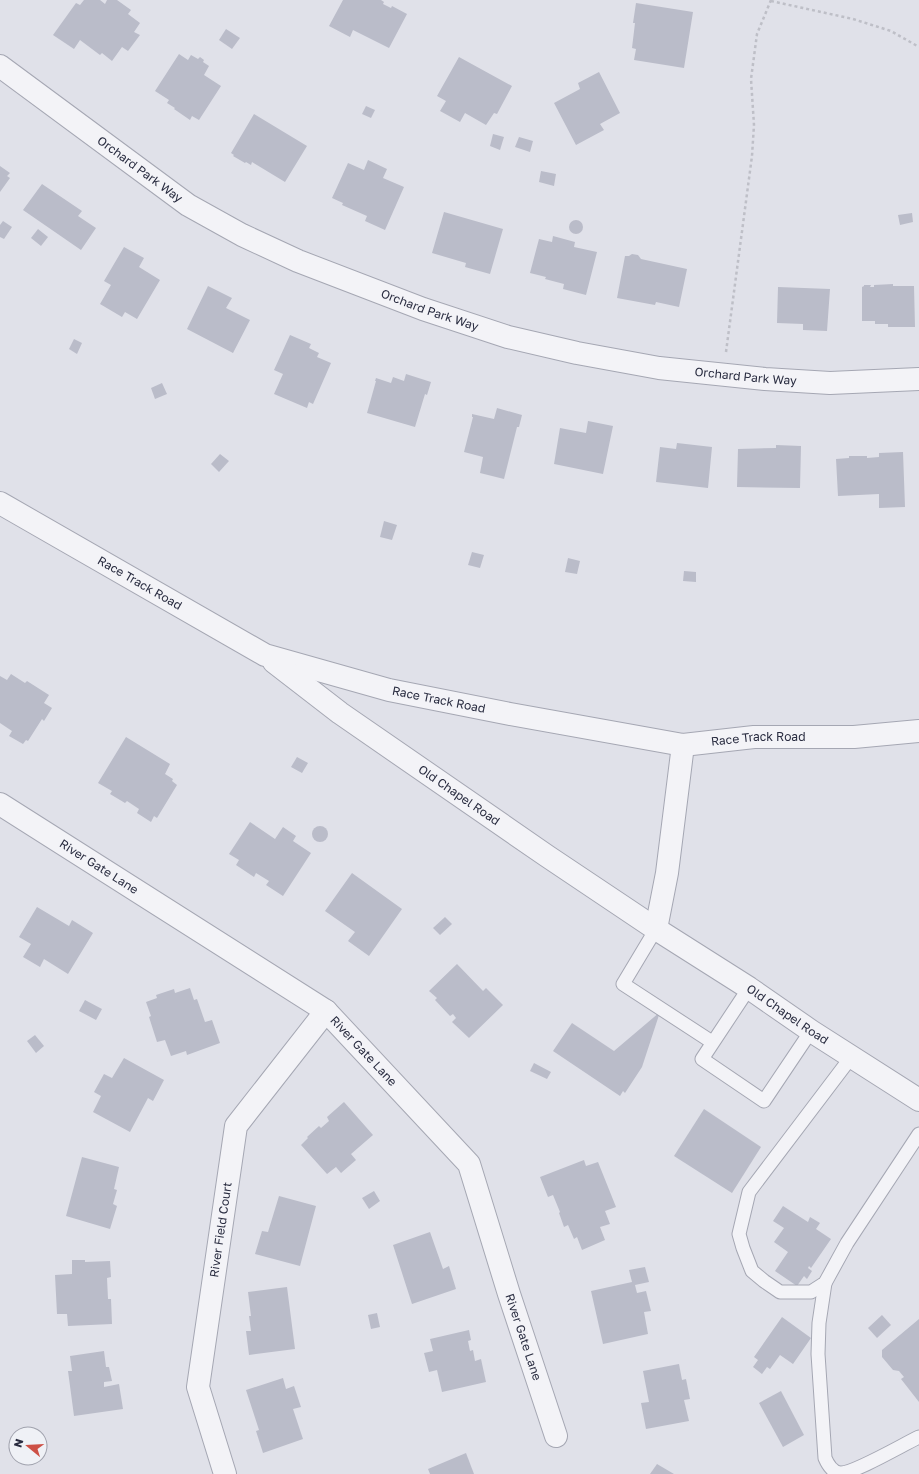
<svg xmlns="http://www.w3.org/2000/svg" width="919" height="1474" font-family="'Golos Text',sans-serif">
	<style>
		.building { fill: #babcc9 }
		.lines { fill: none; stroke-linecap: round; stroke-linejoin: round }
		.service-casing { stroke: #a5a7b3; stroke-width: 15 }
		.minor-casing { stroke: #a5a7b3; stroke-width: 24 }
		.tertiary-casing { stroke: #a5a7b3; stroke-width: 24 }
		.path { stroke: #bebfc7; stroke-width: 2.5; stroke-dasharray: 3 3; stroke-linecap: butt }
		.service { stroke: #f3f3f7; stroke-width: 13 }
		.minor { stroke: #f3f3f7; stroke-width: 22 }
		.tertiary { stroke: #f3f3f7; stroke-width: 22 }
		.labels { text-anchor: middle; stroke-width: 4; stroke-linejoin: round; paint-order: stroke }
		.street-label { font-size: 12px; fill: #292c40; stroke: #eff1f6 }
	</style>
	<rect width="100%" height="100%" fill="#e0e1e9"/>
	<g class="building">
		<polygon points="84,0 100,0 105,4 107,0 117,0 131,10 128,14 140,23 134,32 140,35 128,51 122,47 112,61 102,53 100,55 80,40 74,49 53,35 76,3 80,5"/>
		<polygon points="343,0 381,0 384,2 383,4 391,8 392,6 407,14 389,48 353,30 350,37 329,26"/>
		<polygon points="636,3 693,12 684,68 634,60 636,49 632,48 635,23 633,23"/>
		<polygon points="226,29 240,38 232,49 219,40"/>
		<polygon points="179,54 188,60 191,55 198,59 200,57 204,60 203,62 209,66 204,75 221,86 199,120 192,116 190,120 174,109 175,108 167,103 169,100 155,91"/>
		<polygon points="459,57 512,86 497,114 494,113 486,125 465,113 460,122 440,111 446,101 437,96"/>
		<polygon points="599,72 620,113 600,124 604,130 576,145 554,103 580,89 578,83"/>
		<polygon points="366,106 375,110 371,118 362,114"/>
		<polygon points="254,114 307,146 285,182 252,162 251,165 246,162 245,163 233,156 234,155 231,153"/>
		<polygon points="493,134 504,137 500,150 490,146"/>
		<polygon points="519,137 533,141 530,152 515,147"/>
		<polygon points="368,160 387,169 383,178 404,187 385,230 365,221 367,216 342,205 343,203 332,198 348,163 364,170"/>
		<polygon points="0,166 10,173 7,176 10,178 0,192"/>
		<polygon points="541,171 556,174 554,186 539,182"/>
		<polygon points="42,184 82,211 78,216 96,228 81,250 23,210"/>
		<polygon points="444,212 503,229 490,274 465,267 466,263 432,253"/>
		<polygon points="912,213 913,222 900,225 898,215"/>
		<circle cx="576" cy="227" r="7"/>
		<polygon points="3,221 12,227 4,239 0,237 0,225"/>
		<polygon points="38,229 48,237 41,246 31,238"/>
		<polygon points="553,236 575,242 574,247 597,252 586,295 563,289 564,284 545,279 546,277 530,273 539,239 552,242"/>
		<polygon points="124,247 144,258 139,267 160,280 137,319 125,312 122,317 100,304 111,285 104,281"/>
		<polygon points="632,254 638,255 641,259 687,269 679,307 656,302 655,305 617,298 625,256 629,256"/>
		<polygon points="893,284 893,286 914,286 915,327 888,327 888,324 875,324 875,321 862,321 862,287 864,286 864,285 871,285 870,287 874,287 874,285"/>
		<polygon points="208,286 232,298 226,308 250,320 233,353 187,329"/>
		<polygon points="778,287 830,289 827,331 803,330 803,324 777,323"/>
		<polygon points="290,335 311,344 309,348 319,353 317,357 331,363 313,404 309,402 307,408 274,394 283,374 274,370"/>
		<polygon points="74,339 82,343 77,354 69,349"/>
		<polygon points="406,374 431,382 427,395 425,394 415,427 367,413 376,381 375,381 376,378 391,383 393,377 404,381"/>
		<polygon points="162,383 167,394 155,399 151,388"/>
		<polygon points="497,408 522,415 519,427 517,427 504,479 480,473 483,457 464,452 473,417 472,417 472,414 494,419"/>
		<polygon points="588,421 613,426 603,474 554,464 560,428 586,433"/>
		<polygon points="677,443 712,447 708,488 656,482 660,447 676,449"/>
		<polygon points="776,445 801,446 800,488 737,487 738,449 776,448"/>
		<polygon points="903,452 905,507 879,508 879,494 838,496 836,459 849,458 849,456 867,456 867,458 879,457 879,453"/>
		<polygon points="220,454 229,461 219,472 211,464"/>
		<polygon points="384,521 397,525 392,540 380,537"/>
		<polygon points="472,552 484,555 480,568 468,565"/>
		<polygon points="568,558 580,561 577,574 565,572"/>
		<polygon points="684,571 696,572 696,582 683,581"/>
		<polygon points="11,674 25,683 27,681 49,695 44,703 52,708 44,721 42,719 28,741 26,740 23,744 9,736 12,731 0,723 0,676 7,680"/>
		<polygon points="126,737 170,764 165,774 173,779 172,781 177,785 157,818 154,816 151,822 137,813 139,809 127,801 125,803 110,794 112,791 98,783"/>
		<polygon points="297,757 308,763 302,773 291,767"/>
		<polygon points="250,822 275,839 283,827 296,836 293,841 311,853 283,896 266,885 269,881 256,873 254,877 236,865 239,860 229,854"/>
		<circle cx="320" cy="834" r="8"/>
		<polygon points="352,873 402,909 369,956 348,941 355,932 325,911"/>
		<polygon points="37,907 69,926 72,920 93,933 68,974 44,959 40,967 23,957 31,944 19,937"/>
		<polygon points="445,917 452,924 440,935 433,928"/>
		<polygon points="457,964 483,991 486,988 503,1005 469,1038 452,1022 456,1018 453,1014 450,1016 435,1000 437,998 429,991"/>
		<polygon points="190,988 194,1000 197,999 205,1022 212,1020 220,1043 187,1055 186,1051 171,1056 165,1040 157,1042 149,1017 151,1016 146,1002 157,998 156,995 174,989 175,993"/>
		<polygon points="85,1000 102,1009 96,1020 79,1011"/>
		<polygon points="660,1012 642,1067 625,1093 623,1091 620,1096 553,1051 572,1023 614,1051"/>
		<polygon points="35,1035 44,1046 36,1053 27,1041"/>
		<polygon points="124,1058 164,1080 153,1101 148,1098 130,1132 93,1112 101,1096 94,1092 104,1074 112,1078"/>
		<polygon points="534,1063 551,1072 547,1079 530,1071"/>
		<polygon points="344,1102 373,1135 351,1154 356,1160 341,1173 336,1167 327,1174 301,1145 308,1138 307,1137 319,1126 321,1128 329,1121 327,1117"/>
		<polygon points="704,1109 761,1147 732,1193 674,1156"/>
		<polygon points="82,1157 119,1167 114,1189 117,1190 113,1204 117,1206 110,1229 66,1216"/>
		<polygon points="584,1160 586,1166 598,1162 616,1207 605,1211 610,1224 600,1227 605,1240 582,1250 577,1237 574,1239 568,1225 564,1227 559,1213 560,1212 553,1195 548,1197 540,1177"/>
		<polygon points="374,1191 380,1201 369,1209 362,1198"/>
		<polygon points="279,1196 316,1206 300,1266 255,1254 262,1231 268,1232"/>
		<polygon points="783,1206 808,1222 810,1217 820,1223 816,1229 831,1239 811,1268 809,1266 808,1268 812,1271 807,1279 804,1276 797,1286 775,1271 788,1252 774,1242 784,1228 773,1221"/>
		<polygon points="430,1232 443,1269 449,1266 456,1289 412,1304 393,1245"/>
		<polygon points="72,1260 85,1260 85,1262 110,1261 111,1277 107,1278 108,1299 111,1299 112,1324 68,1326 67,1314 57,1314 55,1275 72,1274"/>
		<polygon points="645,1267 649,1282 635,1285 637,1293 646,1291 651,1311 644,1312 648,1334 603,1344 591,1291 632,1282 629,1270"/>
		<polygon points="287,1287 295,1349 249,1355 246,1331 251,1331 249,1316 251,1316 248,1292"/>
		<polygon points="377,1313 380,1327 371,1329 368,1315"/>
		<polygon points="882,1315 891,1325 877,1338 868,1328"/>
		<polygon points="782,1317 811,1338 793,1364 780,1355 770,1369 767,1367 762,1374 753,1367 758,1360 754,1357"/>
		<polygon points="919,1319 919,1402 901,1379 904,1377 899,1371 893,1370 882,1357 882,1350"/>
		<polygon points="469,1330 471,1340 468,1341 470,1351 473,1350 475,1361 481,1359 486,1382 442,1392 437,1370 429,1372 424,1353 433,1351 430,1339"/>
		<polygon points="104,1351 106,1367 109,1367 112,1381 104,1382 104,1387 119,1384 123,1409 74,1416 68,1371 72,1371 70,1356"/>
		<polygon points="679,1364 682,1380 686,1379 690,1399 684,1400 689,1421 646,1429 641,1403 649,1402 643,1371"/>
		<polygon points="283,1378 286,1389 294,1386 301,1407 293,1409 303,1439 263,1453 256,1431 259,1430 246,1390"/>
		<polygon points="781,1391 804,1435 783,1447 759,1403"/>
		<polygon points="466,1453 474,1474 430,1474 428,1469"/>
		<polygon points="657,1464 674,1474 650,1474"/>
	</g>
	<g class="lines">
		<g class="service-casing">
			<g id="service">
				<polyline points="656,929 623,984 712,1042"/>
				<polyline points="749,988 702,1059 764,1101 811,1031"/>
				<polyline points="852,1056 749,1192 739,1234 743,1248 752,1271 764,1281 780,1292 811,1292 825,1283 847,1243 919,1134"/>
				<path d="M825 1283 819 1323 818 1354 825 1458C828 1465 832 1472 840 1473 853 1474 904 1444 919 1437"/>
			</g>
		</g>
		<g class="minor-casing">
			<g id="minor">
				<path id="s1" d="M0 66 188 205 242 235 298 261 423 309 508 337 577 353 659 368 765 379 830 383 919 379"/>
				<path id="s2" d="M0 804 326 1011 469 1164 509 1294 556 1436"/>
				<path id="s3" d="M225 1474 198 1387 236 1126 326 1011"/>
			</g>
		</g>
		<g class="tertiary-casing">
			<g id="tertiary">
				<path id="s4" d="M0 503 265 655 389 690 510 714 683 745 754 737H854L919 731"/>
				<path id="s5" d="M274 662 340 713 547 856 656 929 749 988 811 1031 919 1100"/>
				<polyline points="656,929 667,873 683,745"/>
			</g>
		</g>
		<g class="path">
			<polyline points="771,1 853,19 891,31 919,47"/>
			<polyline points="726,352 752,156 754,125 751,79 757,34 771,0"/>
		</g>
		<use href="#service" class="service"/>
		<use href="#minor" class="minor"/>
		<use href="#tertiary" class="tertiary"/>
	</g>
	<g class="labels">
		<g class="street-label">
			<text dy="4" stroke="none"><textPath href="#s1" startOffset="174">Orchard Park Way</textPath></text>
			<text dy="4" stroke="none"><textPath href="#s1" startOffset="498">Orchard Park Way</textPath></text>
			<text dy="4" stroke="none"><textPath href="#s1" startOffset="822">Orchard Park Way</textPath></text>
			<text dy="4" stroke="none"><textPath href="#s4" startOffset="161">Race Track Road</textPath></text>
			<text dy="4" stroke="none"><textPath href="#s4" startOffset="485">Race Track Road</textPath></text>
			<text dy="4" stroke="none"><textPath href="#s4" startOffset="809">Race Track Road</textPath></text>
			<text dy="4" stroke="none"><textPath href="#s5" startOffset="228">Old Chapel Road</textPath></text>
			<text dy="4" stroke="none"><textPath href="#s2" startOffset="117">River Gate Lane</textPath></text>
			<text dy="4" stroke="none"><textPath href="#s5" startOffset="623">Old Chapel Road</textPath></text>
			<text dy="4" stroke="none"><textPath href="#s2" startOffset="441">River Gate Lane</textPath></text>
			<text dy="4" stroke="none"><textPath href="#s3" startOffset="250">River Field Court</textPath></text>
			<text dy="4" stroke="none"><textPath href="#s2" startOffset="777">River Gate Lane</textPath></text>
		</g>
	</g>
	<g transform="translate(28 1446) rotate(288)"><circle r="19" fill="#eff1f6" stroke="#a0a2ad"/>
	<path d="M0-3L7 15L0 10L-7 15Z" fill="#cd5046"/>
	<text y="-6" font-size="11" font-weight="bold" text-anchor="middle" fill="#292c40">N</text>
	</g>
</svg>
